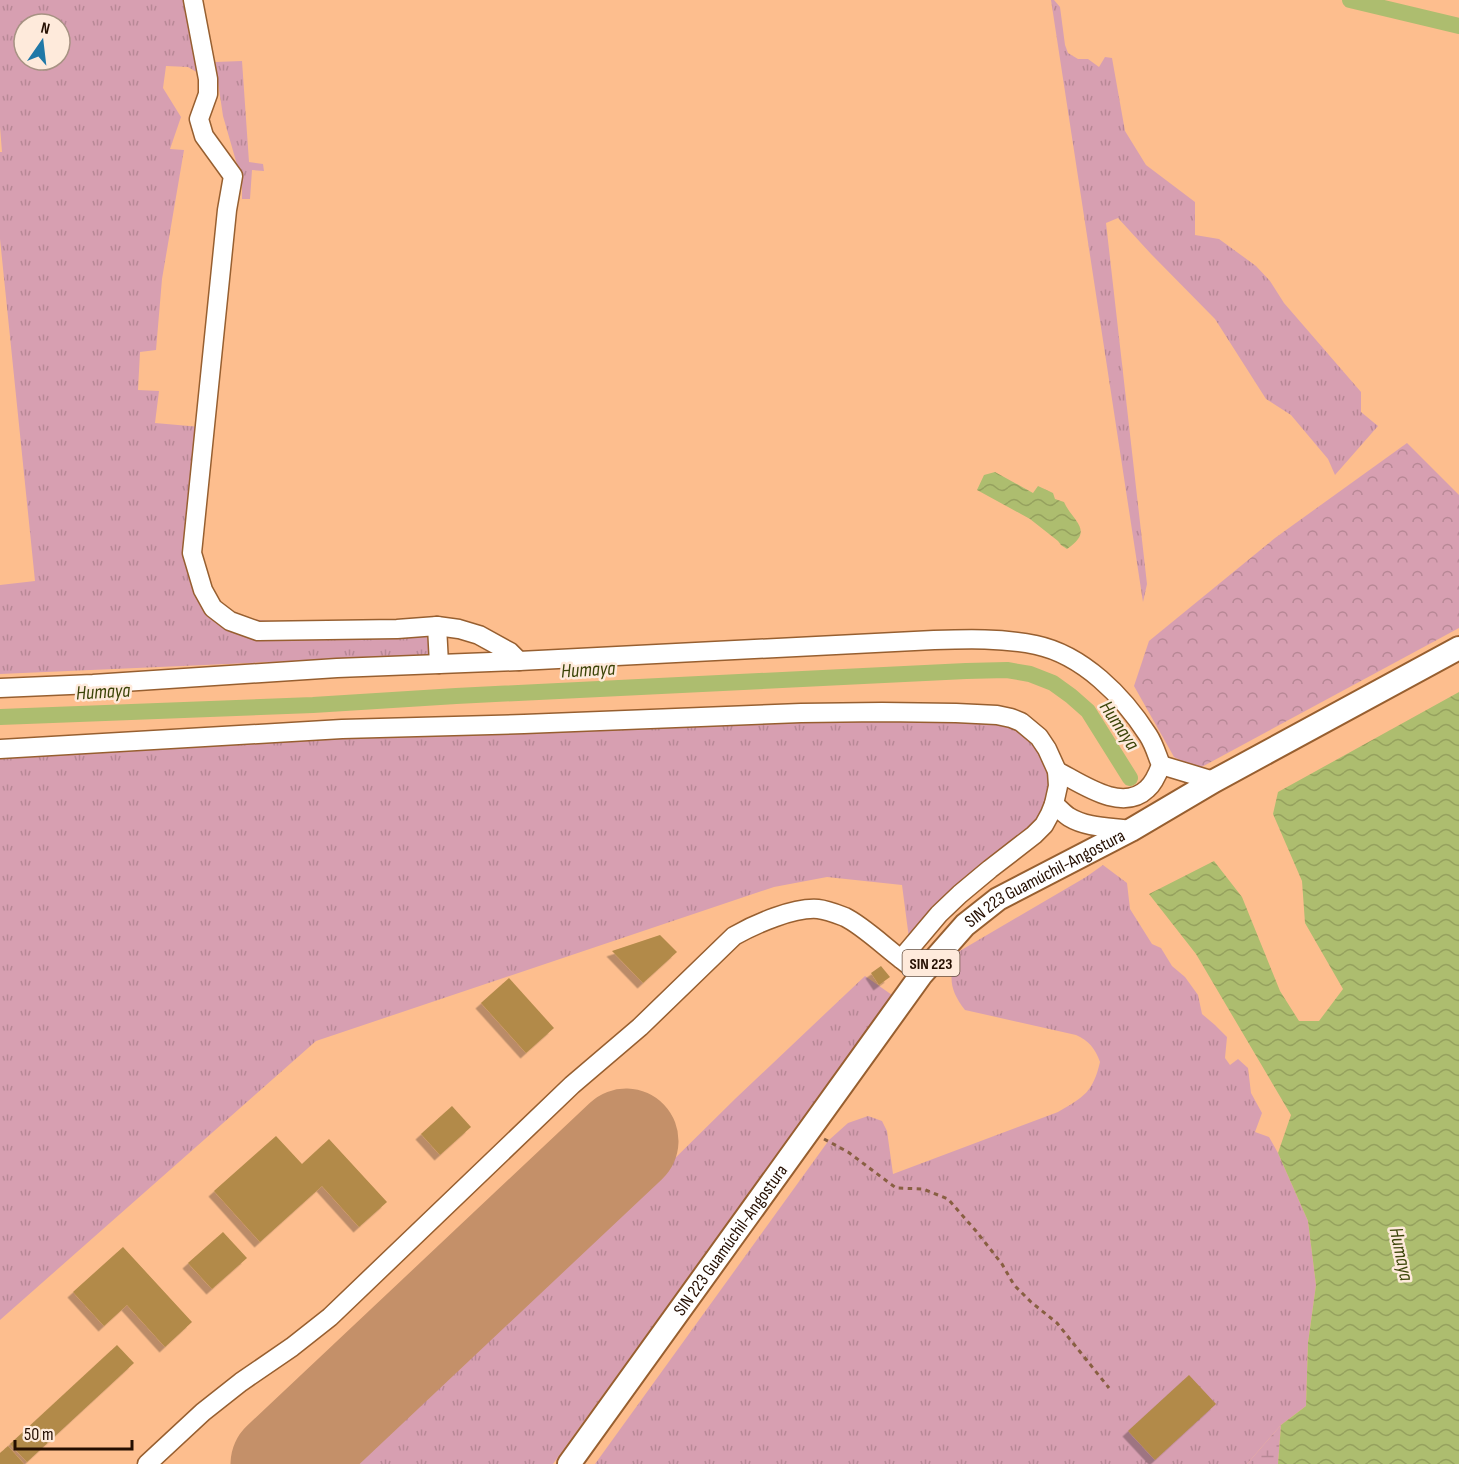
<svg xmlns="http://www.w3.org/2000/svg" width="1459" height="1464" font-family="'Sofia Sans Condensed',sans-serif">
	<style>
		.grass { fill: url(#grass-tufts); fill-rule: evenodd }
		.forest { fill: url(#forest-crowns) }
		.wetland { fill: url(#wetland-marsh) }
		.water { fill: url(#water-waves) }
		.lines { fill: none; stroke-linecap: round; stroke-linejoin: round }
		.canal { stroke: #adbd6f; stroke-width: 16 }
		.runway { stroke: #c49069; stroke-width: 105 }
		.building { fill: #b28a49; filter: url(#shadow) }
		.minor-casing { stroke: #975f30; stroke-width: 21 }
		.major-casing { stroke: #975f30; stroke-width: 26 }
		.path { stroke: #885f42; stroke-width: 3; stroke-dasharray: 4.5 4.5; stroke-linecap: butt }
		.minor { stroke: #fff; stroke-width: 18 }
		.major { stroke: #fff; stroke-width: 22 }
		.labels { text-anchor: middle; stroke-width: 5; stroke-linejoin: round; paint-order: stroke }
		.shield { fill: #feeadb; stroke: #655042; stroke-width: 1.5 }
		.shield-label { font-size: 16px; font-weight: bold; fill: #240e00 }
		.street-label { font-size: 18px; fill: #240e00; stroke: #feeadb }
		.water-label { font-size: 20px; font-style: italic; fill: #3c4509; stroke: #feeadb }
	</style>
	<defs>
		<pattern id="grass-tufts" width="24" height="20" patternUnits="userSpaceOnUse" patternTransform="scale(1.5)"><rect width="24" height="20" fill="#d79fb1"/><path d="M3 7l-1-3M5 7V3M7 7l1-3M15 17l-1-3M17 17v-4M19 17l1-3" fill="none" stroke="#b88896"/></pattern>
		<pattern id="forest-crowns" width="20" height="18" patternUnits="userSpaceOnUse" patternTransform="scale(1.5)"><rect width="20" height="18" fill="#d79fb1"/><path d="M2 6a3 3 0 1 1 6 0M12 15a3 3 0 1 1 6 0" fill="none" stroke="#b88896"/></pattern>
		<pattern id="wetland-marsh" width="20" height="14" patternUnits="userSpaceOnUse" patternTransform="scale(1.5)"><rect width="20" height="14" fill="#d79fb1"/><path d="M1 5h8M5 5V1M11 12h8M15 12V8" fill="none" stroke="#b88896"/></pattern>
		<pattern id="water-waves" width="16" height="10" patternUnits="userSpaceOnUse" patternTransform="scale(1.5)"><rect width="16" height="10" fill="#adbd6f"/><path d="M0 5q4-4 8 0t8 0" fill="none" stroke="#95a15e"/></pattern>
		<filter id="shadow"><feDropShadow dx="-5.5" dy="5.5" stdDeviation="0" flood-color="#0004"/></filter>
	</defs>
	<rect width="100%" height="100%" fill="#fdbe8e"/>
	<g class="grass">
		<path d="M0 0H190L205 77 188 67 166 66 163 88 181 117 170 149 184 150 162 279 156 350 140 352 138 390 159 391 155 423 212 428 196 547 223 617 427 633 429 655 0 674V585L35 581 0 239V152H2L0 127ZM24 24H60V60H24Z"/>
		<polygon points="1051,0 1054,0 1060,7 1065,45 1068,53 1078,59 1088,59 1099,67 1105,57 1112,58 1125,131 1146,165 1195,202 1195,235 1219,239 1256,266 1270,281 1284,303 1361,392 1361,412 1378,426 1335,475 1328,459 1291,415 1266,399 1215,319 1151,254 1118,218 1106,223 1147,584 1143,602"/>
		<polygon points="242,61 249,162 263,164 264,171 252,170 250,199 242,199 242,182 223,116 215,62"/>
		<polygon points="952,703 1013,716 1062,771 1048,825 910,946 902,885 827,877 774,887 316,1041 0,1320 0,751 524,726"/>
		<path d="M1103 865 1127 883 1130 909 1152 944 1161 948 1172 966 1185 977 1198 995 1202 1014 1215 1025 1227 1037 1225 1058 1230 1065 1238 1059 1248 1068 1251 1093 1262 1113 1255 1132 1269 1137 1278 1153 1308 1221 1316 1285 1308 1343 1306 1406 1281 1425 1247 1464H595L829 1140 848 1123 868 1116 882 1121 887 1131 893 1174 1058 1112C1084 1097 1093 1092 1100 1062 1095 1048 1089 1041 1076 1035L965 1010C949 989 948 976 958 952L1086 877Z"/>
		<polygon points="865,976 892,995 553,1464 310,1464 638,1154 660,1173 736,1098"/>
	</g>
	<polygon class="forest" points="1407,443 1459,495 1459,628 1198,769 1174,757 1134,686 1149,641 1275,538"/>
	<polygon class="wetland" points="1281,1425 1278,1464 1247,1464"/>
	<g class="water">
		<path d="M995 472 1033 493 1038 486 1053 493 1055 499 1064 502C1073 522 1095 530 1067 549L1061 545 1058 541 1030 519 977 490 984 475Z"/>
		<polygon points="1459,692 1459,1464 1278,1464 1281,1425 1306,1406 1308,1343 1316,1285 1308,1221 1278,1153 1291,1115 1196,954 1149,894 1214,861 1242,897 1280,991 1299,1021 1319,1021 1343,989 1305,923 1302,881 1273,814 1278,792"/>
	</g>
	<g class="lines">
		<g class="canal">
			<polyline points="1350,0 1459,26"/>
			<polyline points="0,717 313,705 456,696 843,677 966,671 1007,670 1030,674 1053,683 1071,696 1088,711 1130,778"/>
		</g>
		<polyline class="runway" points="283,1464 626,1141"/>
	</g>
	<g class="building">
		<polygon points="660,935 677,952 643,983 612,951"/>
		<polygon points="881,966 890,977 879,985 871,973"/>
		<polygon points="509,978 554,1028 526,1053 481,1003"/>
		<polygon points="452,1106 471,1127 440,1155 421,1134"/>
		<polygon points="276,1136 302,1164 329,1139 387,1202 359,1227 322,1186 260,1242 214,1191"/>
		<polygon points="223,1232 247,1258 212,1289 188,1263"/>
		<polygon points="123,1247 192,1322 165,1347 127,1305 104,1326 73,1292"/>
		<polygon points="117,1345 134,1363 27,1462 10,1444"/>
		<polygon points="1189,1375 1216,1404 1155,1460 1128,1431"/>
		<polygon points="8,1446 24,1464 0,1464 0,1453"/>
	</g>
	<g class="lines">
		<g class="minor-casing">
			<g id="minor">
				<polyline points="193,0 208,79 208,94 199,119 204,136 233,176 227,210 192,553 203,590 213,608 230,621 258,631 397,629 437,626 459,629 479,635 510,652 519,661"/>
				<polyline points="437,626 439,664"/>
				<path d="M0 688 93 684 337 668 519 661 934 640C968 639 1002 638 1036 645 1083 655 1123 696 1148 735 1154 744 1157 755 1161 765 1158 773 1154 783 1147 789 1122 813 1082 784 1057 771"/>
				<path d="M0 749 342 729 524 724 801 713 882 712 956 713 997 715 1011 718 1021 722 1039 737 1047 749 1057 771 1058 786 1054 804C1059 808 1063 813 1069 817 1087 828 1111 827 1131 830"/>
				<polyline points="1161,765 1214,781"/>
				<polyline points="921,975 901,959 939,914 960,894 990,869 1034,835 1044,825 1050,814 1054,804"/>
				<path d="M147 1464 203 1412 241 1382 292 1347 330 1317 572 1085 640 1027 734 936C755 924 794 907 818 909 827 910 837 914 845 917 863 926 885 947 901 959"/>
			</g>
		</g>
		<g class="major-casing">
			<g id="major">
				<path id="s1" d="M569 1464 921 975 965 925 998 899 1131 830 1214 781 1459 648"/>
			</g>
		</g>
		<polyline class="path" points="824,1139 848,1152 896,1188 923,1189 948,1199 976,1231 1002,1264 1014,1285 1031,1302 1057,1323 1109,1388"/>
		<use href="#minor" class="minor"/>
		<use href="#major" class="major"/>
	</g>
	<g class="labels">
		<rect class="shield" x="902.5" y="950" width="57" height="26" rx="4.5"/>
		<g class="shield-label">
			<text x="931" y="969">SIN 223</text>
		</g>
		<g class="street-label">
			<text dy="6" stroke="none"><textPath href="#s1" startOffset="762">SIN 223 Guamúchil-Angostura</textPath></text>
			<text dy="6" stroke="none"><textPath href="#s1" startOffset="276">SIN 223 Guamúchil-Angostura</textPath></text>
		</g>
		<g class="water-label">
			<text transform="translate(588 669) rotate(-3)" y="7">Humaya</text>
			<text transform="translate(103 691) rotate(-3)" y="7">Humaya</text>
			<text transform="translate(1120 725) rotate(56)" y="7">Humaya</text>
			<text transform="translate(1402 1254) rotate(78)" y="7">Humaya</text>
		</g>
	</g>
	<g transform="translate(42 42) rotate(14)"><circle r="28" fill="#feeadb" stroke="#a79283" stroke-width="1.5"/>
	<path d="M0-4.5L10 22L0 15L-10 22Z" fill="#2078a7"/>
	<text y="-9" font-size="16" font-weight="bold" text-anchor="middle" fill="#240e00">N</text>
	</g>
	<path d="M15 1440v9h117v-9" fill="none" stroke="#240e00" stroke-width="3"/>
	<text x="24" y="1440" font-size="18" fill="#240e00" stroke="#feeadb" stroke-width="4.5" paint-order="stroke">50 m</text>
</svg>
